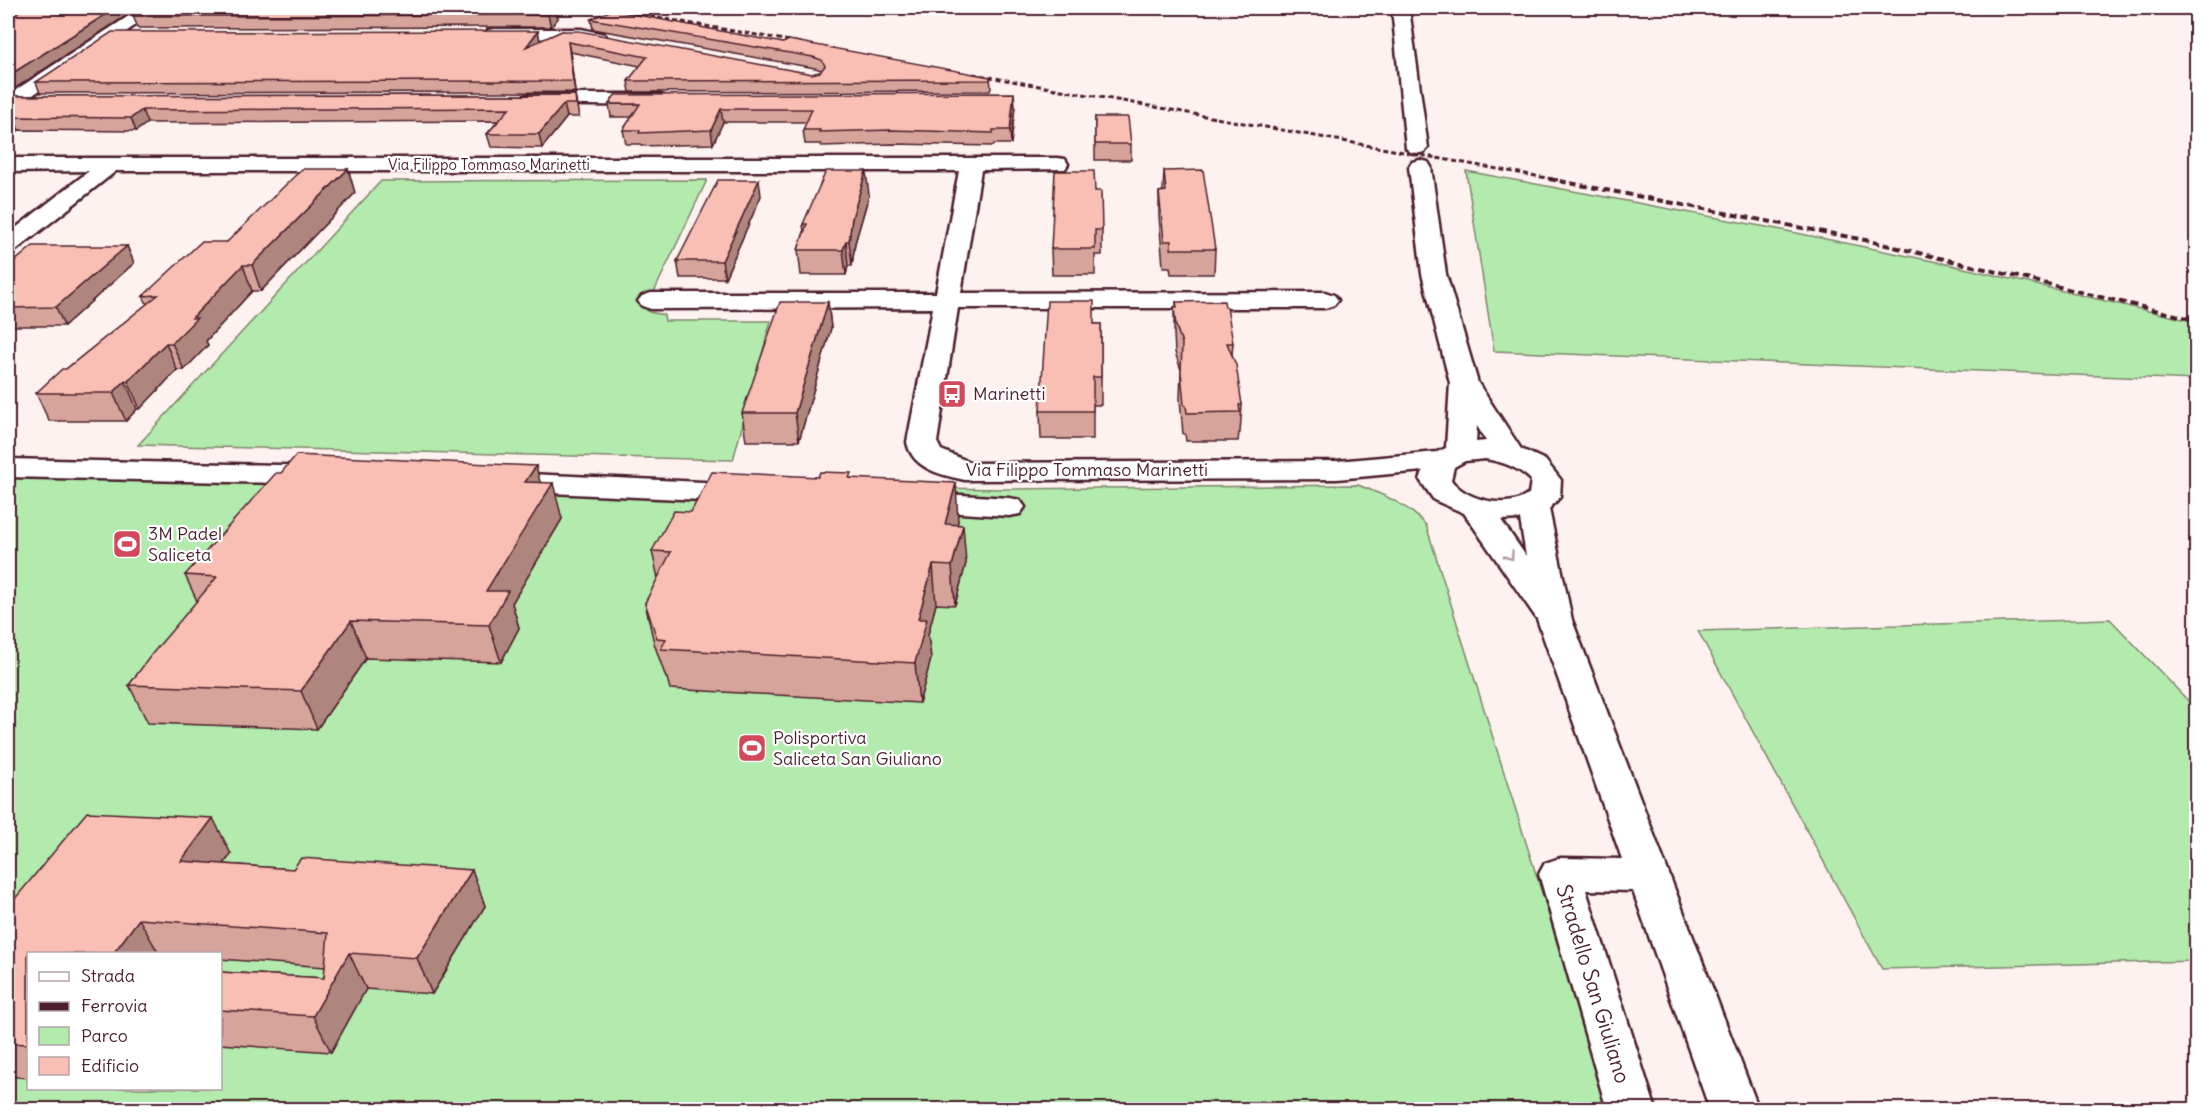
<svg xmlns="http://www.w3.org/2000/svg" width="2204" height="1117" font-family="Delius,sans-serif">
	<style>
		.green { fill: #b3eaad; stroke: #7e846c; stroke-width: 1.5; fill-rule: evenodd }
		.lines { fill: none; stroke-linecap: round; stroke-linejoin: round }
		.minor-casing { stroke: #4a1f2b; stroke-width: 5 }
		.minor { fill: #fff; fill-rule: evenodd }
		.rail-far1 { stroke: #4a1f2b; stroke-width: 3; stroke-dasharray: 5 3; stroke-linecap: butt }
		.rail { stroke: #4a1f2b; stroke-width: 4; stroke-dasharray: 7 4; stroke-linecap: butt }
		.wall { fill: #d6a49b; stroke: #4a1f2b; stroke-width: 1.5 }
		.shaded-wall { fill: #ae867e; stroke: #4a1f2b; stroke-width: 1.5 }
		.building { fill: #f9bfb4; stroke: #4a1f2b; stroke-width: 1.5 }
		.oneway { stroke: #ae9aa0 }
		.labels { text-anchor: middle; stroke-width: 4.5; stroke-linejoin: round; paint-order: stroke }
		.far-street-label { font-size: 15px; fill: #4a1f2b; stroke: #fff }
		.poi-label { font-size: 18px; fill: #4a1f2b; stroke: #fff; text-anchor: start }
		.street-label { font-size: 18px; fill: #4a1f2b; stroke: #fff }
		.near-street-label { font-size: 21px; fill: #4a1f2b; stroke: #fff }
	</style>
	<rect width="100%" height="100%" fill="#fef2f0"/>
	<filter id="ink" filterUnits="userSpaceOnUse"><feTurbulence type="fractalNoise" baseFrequency=".0167" numOctaves="2"/><feDisplacementMap in="SourceGraphic" scale="12" xChannelSelector="R" yChannelSelector="G"/><feConvolveMatrix kernelMatrix="1 2 1 2 8 2 1 2 1" color-interpolation-filters="sRGB"/></filter>
	<g filter="url(#ink)">
		<g class="green">
			<polygon points="1466,171 1777,229 1947,264 2196,322 2196,380 1494,351"/>
			<polygon points="707,180 646,309 649,312 664,315 665,321 771,321 733,460 138,445 381,181"/>
			<path d="M8 475 1004 489 1358 485C1384 495 1407 504 1426 525L1610 1109 8 1110ZM28 954H220V1088H28Z"/>
			<polygon points="2110,619 2196,709 2196,961 1882,969 1698,631"/>
		</g>
		<g class="lines">
			<g class="minor-casing">
				<g id="minor">
					<polygon points="141,8 161,8 18,105 8,106 8,95"/>
					<polygon points="1392,8 1409,8 1428,148 1424,152 1417,154 1410,152 1406,148"/>
					<polygon points="494,29 581,29 604,34 607,38 604,42 598,43 581,39 488,38 485,34 488,30"/>
					<polygon points="531,94 657,94 664,96 667,100 664,104 657,106 524,104 521,100 524,96"/>
					<path d="M8 158H1057L1065 159 1068 164 1065 169 981 170 961 293 1325 292 1334 295 1338 300 1334 305 1325 308H958L937 442 941 450 972 463 1337 461 1437 452 1446 448 1450 383 1422 274 1409 167 1412 162 1420 160 1428 162 1431 167 1446 274 1478 383 1521 449 1545 460 1561 480 1560 497 1549 509 1572 620 1759 1110H1710L1633 891 1586 890 1656 1110H1607L1539 874 1545 863 1560 858 1622 859 1537 619 1464 513 1434 500 1420 480 1423 471 1337 479 965 480C942 475 912 469 907 442L933 308 651 309 642 306 638 301 642 296 651 293H936L959 171H116L16 250 8 252V234L89 171 8 172ZM1477 426 1486 441 1476 442ZM1485 459C1503 462 1518 467 1531 480L1529 494C1508 510 1467 501 1451 480L1454 467 1465 461ZM1520 519 1526 556 1501 520Z"/>
					<polygon points="8,459 321,466 332,469 336,475 332,481 321,484 8,477"/>
					<polygon points="507,473 746,484 757,486 762,493 757,500 746,502 507,491 496,489 492,482 496,475"/>
					<polygon points="912,492 1009,498 1020,500 1025,507 1020,514 1009,516 912,510 901,508 896,501 901,494"/>
				</g>
			</g>
			<use href="#minor" class="minor"/>
			<g class="rail-far1">
				<polyline points="603,8 802,43"/>
				<polyline points="973,74 1558,180"/>
			</g>
			<polyline class="rail" points="1549,179 1865,240 2196,320"/>
		</g>
		<g class="wall">
			<polygon points="16,8 138,8 18,12"/>
			<polygon points="556,8 558,18 551,27 138,28 133,16"/>
			<polygon points="591,19 783,43 990,77 991,88 990,91 630,92 628,81 640,66 570,52 575,92 40,93 36,82 538,31 540,41 562,31 812,74 820,72 822,70 815,68 593,29"/>
			<polygon points="575,95 579,117 567,117 542,148 491,147 487,134 498,121 147,123 136,131 19,130 8,137 8,96"/>
			<polygon points="609,104 1015,106 1011,144 994,144 993,146 894,144 821,146 821,144 805,144 803,130 807,122 723,122 713,144 641,146 641,144 626,144 623,130 632,117 611,117"/>
			<polygon points="1095,117 1131,144 1131,160 1095,160"/>
			<polygon points="348,169 355,193 261,291 252,291 206,341 208,345 184,370 177,370 140,409 137,409 126,421 49,421 36,393 147,304 143,296 227,242"/>
			<polygon points="1164,171 1215,249 1214,274 1171,274 1170,267 1163,267 1159,216 1159,192 1163,191"/>
			<polygon points="1095,191 1102,230 1102,255 1095,255 1095,275 1052,275 1051,249"/>
			<polygon points="869,195 855,243 852,266 848,266 846,275 801,275 798,250 804,232 803,224"/>
			<polygon points="761,196 725,278 680,278 677,261"/>
			<polygon points="127,246 134,263 64,326 8,326 8,267"/>
			<polygon points="828,302 831,328 799,441 746,441 742,413"/>
			<polygon points="1176,302 1233,343 1232,355 1242,405 1240,433 1239,433 1238,441 1186,441 1185,434 1183,434 1180,399 1181,370 1175,352 1174,334 1174,307 1176,307"/>
			<polygon points="1094,324 1101,324 1101,405 1093,405 1093,439 1041,439 1040,411"/>
			<polygon points="852,478 958,521 957,525 966,563 955,605 936,604 928,634 931,659 919,703 670,689 667,678 666,678 654,643 645,603 658,578 652,551 691,512"/>
			<polygon points="540,483 562,519 512,603 519,628 501,662 366,658 317,729 148,723 129,685 197,601 185,575"/>
			<polygon points="231,854 224,864 293,869 472,870 485,906 432,994 366,989 331,1052 220,1044 220,972 324,978 325,967 220,959 220,954 28,954 28,1078 8,1076 8,907"/>
		</g>
		<g class="shaded-wall">
			<polygon points="116,8 138,8 8,93 8,76"/>
			<polygon points="554,8 556,8 558,18 551,27 548,15"/>
			<polygon points="538,31 540,41 526,47"/>
			<polygon points="568,42 570,52 575,92 573,81"/>
			<polygon points="1014,93 1015,106 1011,144 1010,130"/>
			<polygon points="564,104 567,117 542,148 539,134"/>
			<polygon points="721,109 723,122 713,144 711,130"/>
			<polygon points="142,110 147,123 136,131 131,118"/>
			<polygon points="13,117 19,130 8,137 8,120"/>
			<polygon points="348,169 355,193 261,291 252,265"/>
			<polygon points="866,171 869,195 855,243 852,266 849,241 852,218"/>
			<polygon points="759,180 761,196 725,278 722,261"/>
			<polygon points="846,241 848,266 846,275 843,250"/>
			<polygon points="127,246 134,263 64,326 56,307"/>
			<polygon points="243,265 252,291 206,341 208,345 184,370 172,343 192,318"/>
			<polygon points="828,302 831,328 799,441 795,413"/>
			<polygon points="166,343 177,370 140,409 128,381"/>
			<polygon points="125,381 137,409 126,421 113,393"/>
			<polygon points="536,466 544,497 553,483 562,519 512,603 519,628 501,662 489,625 486,591 525,482"/>
			<polygon points="956,483 958,521 948,562 945,524"/>
			<polygon points="963,525 966,563 955,605 952,566"/>
			<polygon points="933,565 936,604 928,634 931,659 919,703 915,663 918,619"/>
			<polygon points="351,621 366,658 317,729 301,691"/>
			<polygon points="213,818 231,854 200,897 181,861"/>
			<polygon points="472,870 485,906 432,994 417,958"/>
			<polygon points="139,919 159,954 113,954"/>
			<polygon points="349,953 366,989 331,1052 313,1016"/>
		</g>
		<g class="building">
			<polygon points="24,8 116,8 8,76 8,19"/>
			<polygon points="145,8 554,8 548,15 133,16"/>
			<polygon points="612,10 783,43 789,40 990,77 990,80 628,81 647,57 568,42 573,81 36,82 112,32 538,31 526,47 562,31 579,31 812,74 820,72 825,66 822,60 813,57 591,19"/>
			<polygon points="1014,93 1010,130 993,130 993,133 892,130 819,132 820,130 803,130 812,109 721,109 711,130 639,133 640,130 623,130 640,104 609,104 615,95"/>
			<polygon points="575,95 576,104 564,104 539,134 487,134 510,108 142,110 131,118 13,117 8,120 8,96"/>
			<polygon points="1095,117 1128,117 1131,144 1095,144"/>
			<polygon points="302,169 348,169 252,265 243,265 192,318 197,318 172,343 166,343 128,381 125,381 113,393 36,393 62,369 66,369 158,295 143,296 201,242 227,242"/>
			<polygon points="1203,170 1215,249 1171,249 1171,241 1164,241 1159,192 1166,191 1164,171"/>
			<polygon points="826,171 866,171 852,218 849,241 846,241 843,250 798,250 807,224 803,224"/>
			<polygon points="1055,171 1094,171 1095,191 1101,191 1102,230 1095,230 1095,249 1051,249"/>
			<polygon points="718,180 759,180 722,261 677,261"/>
			<polygon points="33,246 127,246 56,307 8,308 8,267"/>
			<polygon points="1047,301 1094,301 1094,324 1101,324 1101,377 1093,377 1093,411 1040,411"/>
			<polygon points="1224,301 1225,307 1227,307 1233,343 1227,343 1236,365 1242,405 1239,405 1240,412 1187,413 1186,406 1184,405 1181,372 1182,343 1176,326 1174,307 1177,307 1176,302"/>
			<polygon points="780,302 828,302 795,413 742,413"/>
			<polygon points="296,455 536,466 525,482 553,483 486,591 508,591 489,625 351,621 301,691 129,685 152,654 217,577 185,575 276,473 281,473"/>
			<polygon points="712,472 818,477 820,472 851,473 849,478 956,483 945,524 963,525 952,566 933,565 918,619 927,619 915,663 661,649 666,639 657,638 645,603 671,552 652,551 674,511 691,512"/>
			<polygon points="87,812 213,818 181,861 293,869 301,858 472,870 417,958 349,953 313,1016 220,1010 220,972 324,978 328,933 139,919 113,954 28,954 28,1044 8,1043 8,907"/>
		</g>
		<defs><path id="oneway-chevron" d="M-2-3.5L2.5 0L-2 3.5" fill="none" stroke-width="1.6" stroke-linecap="round" stroke-linejoin="round" transform="scale(1.5)"/></defs>
		<use class="oneway" href="#oneway-chevron" transform="translate(1510 556) rotate(55)"/>
	</g>
	<defs>
		<g id="bus-square" transform="scale(1.5)"><rect x="-9" y="-9" width="18" height="18" rx="4" fill="#d1495b" stroke="#fff"/><path d="M-5-6H5V4H4V6H2V4H-2V6H-4V4H-5ZM-3.5-4V0h7V-4ZM-3.5 1.2v1.5H-2V1.2ZM2 1.2v1.5H3.5V1.2Z" fill="#fff"/></g>
		<g id="stadium-square" transform="scale(1.5)"><rect x="-9" y="-9" width="18" height="18" rx="4" fill="#d1495b" stroke="#fff"/><path d="M0-5a6.5 5 0 1 0 0 10a6.5 5 0 1 0 0-10ZM-3.5-1.8h7v3.6h-7Z" fill="#fff"/></g>
	</defs>
	<g fill-rule="evenodd">
		<use href="#bus-square" x="952" y="394"/>
		<use href="#stadium-square" x="127" y="544"/>
		<use href="#stadium-square" x="752" y="748"/>
	</g>
	<g class="labels">
		<g class="far-street-label">
			<text x="489" y="170">Via Filippo Tommaso Marinetti</text>
		</g>
		<g class="poi-label">
			<text x="973" y="400">Marinetti</text>
			<text x="148" y="540">3M Padel<tspan x="148" dy="21">Saliceta</tspan></text>
			<text x="773" y="744">Polisportiva<tspan x="773" dy="21">Saliceta San Giuliano</tspan></text>
		</g>
		<g class="street-label">
			<text x="1087" y="476">Via Filippo Tommaso Marinetti</text>
		</g>
		<g class="near-street-label">
			<text transform="translate(1593 984) rotate(73)" y="7">Stradello San Giuliano</text>
		</g>
	</g>
	<rect width="2204" height="1117" fill="none" stroke="#fff" stroke-width="30"/>
	<rect x="15" y="15" width="2174" height="1087" fill="none" stroke="#4a1f2b" stroke-width="2" filter="url(#ink)"/>
	<rect x="27" y="952" width="195" height="138" fill="#ffffff" stroke="#b7a5aa" stroke-width="1.5"/>
	<rect x="39" y="972" width="30" height="9" fill="#ffffff" stroke="#b7a5aa" stroke-width="1.5"/>
	<text x="81" y="982" font-size="18" fill="#4a1f2b">Strada</text>
	<rect x="39" y="1002" width="30" height="9" fill="#4a1f2b" stroke="#b7a5aa" stroke-width="1.5"/>
	<text x="81" y="1012" font-size="18" fill="#4a1f2b">Ferrovia</text>
	<rect x="39" y="1027" width="30" height="18" fill="#b3eaad" stroke="#b7a5aa" stroke-width="1.5"/>
	<text x="81" y="1042" font-size="18" fill="#4a1f2b">Parco</text>
	<rect x="39" y="1057" width="30" height="18" fill="#f9bfb4" stroke="#b7a5aa" stroke-width="1.5"/>
	<text x="81" y="1072" font-size="18" fill="#4a1f2b">Edificio</text>
</svg>
